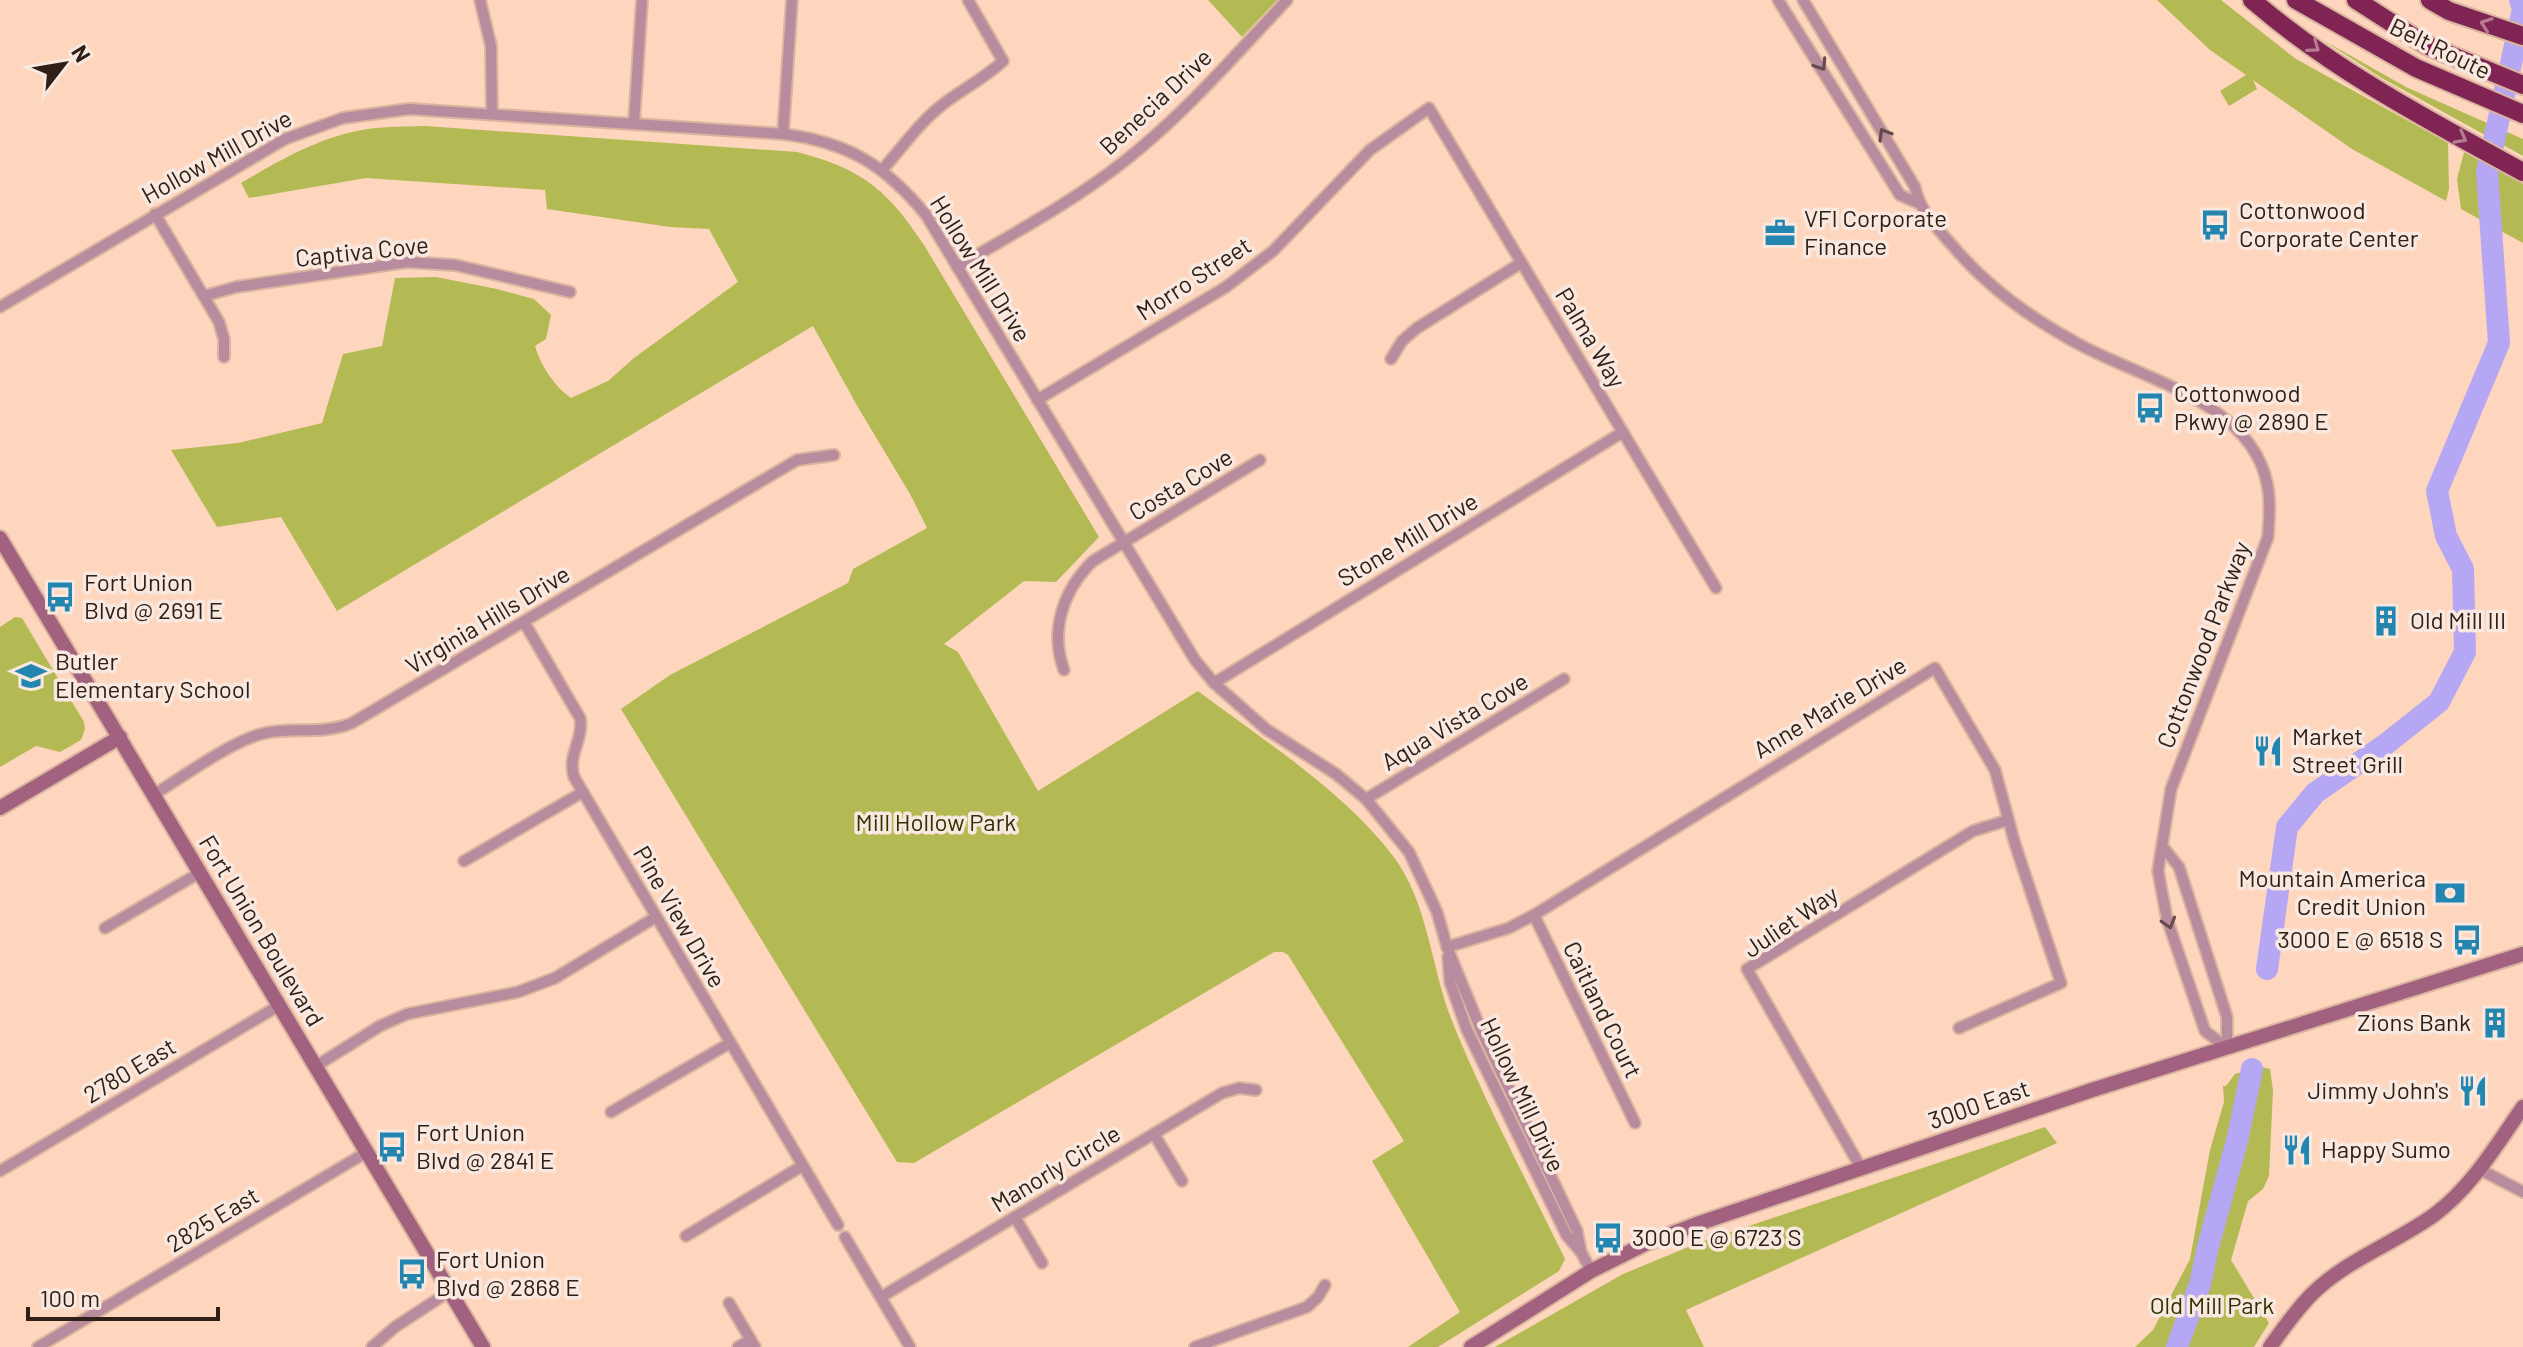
<svg xmlns="http://www.w3.org/2000/svg" width="2523" height="1347" font-family="Barlow,sans-serif">
	<style>
		.green { fill: #b4ba53 }
		.lines { fill: none; stroke-linecap: round; stroke-linejoin: round }
		.river { stroke: #b5a7f3; stroke-width: 22 }
		.street-casing { stroke: #d9b49f; stroke-width: 14 }
		.secondary-casing { stroke: #d9b49f; stroke-width: 18 }
		.highway-casing { stroke: #d9b49f; stroke-width: 22 }
		.street { stroke: #b88b9e; stroke-width: 10 }
		.secondary { stroke: #a2617e; stroke-width: 14 }
		.highway { stroke: #802454; stroke-width: 18 }
		.oneway { stroke: #b67c93 }
		.oneway2 { stroke: #664b4d }
		.labels { text-anchor: middle; stroke-width: 7; stroke-linejoin: round; paint-order: stroke }
		.street-label { font-size: 24px; fill: #2f2017; stroke: #f9e8df }
		.poi-label { font-size: 24px; fill: #2f2017; stroke: #f9e8df; text-anchor: start }
		.park-label { font-size: 24px; fill: #303202; stroke: #f9e8df }
	</style>
	<rect width="100%" height="100%" fill="#fed5bd"/>
	<g class="green">
		<polygon points="1208,0 1277,0 1242,37"/>
		<polygon points="2157,0 2221,0 2296,59 2448,143 2449,189 2446,201 2352,149 2253,80 2257,89 2229,106 2220,91 2246,75 2210,50"/>
		<polygon points="2323,40 2406,87 2523,139 2523,156 2380,77"/>
		<path d="M425 126 797 152C862 169 887 189 924 245L1099 537 1056 582 1024 581 944 644 958 652 1038 791 1198 691C1264 741 1343 790 1393 856 1427 900 1431 965 1450 1016 1483 1099 1526 1179 1565 1259L1559 1271 1438 1347H1408L1460 1312 1372 1161 1404 1141 1288 955 1283 952H1274L914 1163 897 1162 621 709 670 675 848 583 853 569 927 528 910 494 859 409 813 326 337 611 281 517 217 527 171 450 238 443 322 423 343 354 382 346 395 278 436 277 497 289 534 299 551 315 546 339 535 346C541 366 554 386 571 398L608 381 634 358 738 282 709 229 670 227 547 209 545 190 366 178 249 198 241 183C282 159 321 136 368 129 387 126 407 127 425 126Z"/>
		<polygon points="2464,152 2523,184 2523,243 2461,209 2457,179"/>
		<polygon points="15,617 22,618 84,722 85,729 81,740 60,752 36,746 0,767 0,627"/>
		<polygon points="2261,1067 2270,1069 2273,1090 2269,1176 2263,1189 2248,1201 2231,1260 2269,1323 2254,1347 2135,1347 2153,1330 2190,1259 2210,1150 2224,1102 2223,1086 2226,1086 2235,1074"/>
		<polygon points="2045,1127 2057,1143 1686,1310 1704,1347 1495,1347 1623,1274 1698,1243"/>
	</g>
	<g class="lines">
		<g class="river">
			<polyline points="2267,969 2287,827 2315,793 2386,744 2439,702 2465,652 2463,569 2446,536 2437,491 2499,343 2487,172 2523,9 2520,0"/>
			<polyline points="2177,1347 2200,1284 2208,1247 2237,1141 2252,1069"/>
		</g>
		<g class="street-casing">
			<g id="street">
				<polyline points="480,0 491,46 492,114"/>
				<polyline points="1778,0 1900,195 1918,203"/>
				<path d="M1803 0 1915 187C1920 213 1941 232 1958 252 1990 288 2031 318 2073 341 2137 378 2250 400 2267 483 2271 501 2269 519 2268 537L2171 789 2158 871 2167 919 2205 1031 2227 1048"/>
				<polyline points="634,123 642,0"/>
				<polyline points="783,134 792,0"/>
				<path d="M882 170C902 148 919 123 942 105 962 89 984 79 1003 61L968 0"/>
				<polyline points="155,214 219,322 224,339 224,357"/>
				<path d="M957 267C1012 234 1071 203 1122 163 1183 116 1234 56 1287 0"/>
				<polyline points="204,296 236,287 407,262 455,265 570,292"/>
				<path d="M0 307 285 139 343 118 409 109 783 134C848 142 885 165 926 215L1195 660 1214 683 1266 729 1336 774 1366 799 1409 852 1437 912 1447 947 1481 1030 1577 1231 1581 1252"/>
				<polyline points="1391,359 1402,341 1417,328 1521,263"/>
				<polyline points="1037,400 1226,287 1273,251 1370,150 1429,108 1716,588"/>
				<path d="M524 622 580 718C584 739 567 755 574 777L838 1225"/>
				<path d="M1064 670C1049 630 1064 589 1093 561L1260 460"/>
				<polyline points="1214,683 1623,432"/>
				<path d="M155 794C184 776 233 740 265 733 295 727 323 735 352 723L797 460 834 455"/>
				<polyline points="1366,799 1564,679"/>
				<polyline points="2163,847 2179,867 2227,1017 2227,1048"/>
				<polyline points="464,861 583,792"/>
				<polyline points="1534,915 1635,1123"/>
				<polyline points="105,928 201,872"/>
				<polyline points="1447,947 1509,928 1534,915 1935,668 1995,770 2015,844 2061,983 1959,1028"/>
				<polyline points="1448,957 1450,982 1467,1030 1567,1236 1581,1252 1591,1271"/>
				<polyline points="316,1066 380,1026 407,1014 518,992 555,978 656,917"/>
				<polyline points="611,1112 730,1043"/>
				<polyline points="1154,1134 1182,1181"/>
				<polyline points="1861,1168 1747,969 1973,831 2008,820"/>
				<polyline points="2479,1169 2523,1192"/>
				<polyline points="0,1171 280,1005"/>
				<polyline points="1015,1217 1042,1263"/>
				<polyline points="686,1236 802,1166"/>
				<polyline points="845,1237 910,1347"/>
				<polyline points="881,1297 1222,1093 1239,1088 1256,1090"/>
				<polyline points="729,1303 755,1347"/>
				<polyline points="38,1347 367,1152"/>
				<polyline points="372,1347 395,1327 450,1291"/>
				<polyline points="738,1347 751,1340"/>
				<polyline points="1195,1347 1307,1307 1318,1297 1325,1285"/>
			</g>
		</g>
		<g class="secondary-casing">
			<g id="secondary">
				<polyline points="0,538 483,1347"/>
				<polyline points="0,808 120,737"/>
				<polyline points="1471,1347 1591,1271 1647,1243 1697,1224 2092,1090 2523,954"/>
				<path d="M2270 1347C2283 1329 2296 1310 2312 1294 2346 1260 2395 1243 2434 1215 2472 1187 2497 1144 2523 1107"/>
			</g>
		</g>
		<g class="highway-casing">
			<g id="highway">
				<path d="M2252 0C2333 70 2430 121 2523 172"/>
				<polyline points="2296,0 2416,68 2523,114"/>
				<polyline points="2356,0 2426,45 2523,85"/>
				<polyline points="2430,0 2449,11 2523,36"/>
			</g>
		</g>
		<use href="#street" class="street"/>
		<use href="#secondary" class="secondary"/>
		<use href="#highway" class="highway"/>
	</g>
	<defs><path id="oneway-chevron" d="M-2-3.5L2.5 0L-2 3.5" fill="none" stroke-width="1.6" stroke-linecap="round" stroke-linejoin="round" transform="scale(2)"/></defs>
	<g class="oneway">
		<use href="#oneway-chevron" transform="translate(2486 24) rotate(-161)"/>
		<use href="#oneway-chevron" transform="translate(2314 47) rotate(35)"/>
		<use href="#oneway-chevron" transform="translate(2461 138) rotate(29)"/>
	</g>
	<g class="oneway2">
		<use href="#oneway-chevron" transform="translate(1821 65) rotate(57)"/>
		<use href="#oneway-chevron" transform="translate(1884 134) rotate(-121)"/>
		<use href="#oneway-chevron" transform="translate(2169 923) rotate(73)"/>
	</g>
	<defs>
		<g id="bus-bare" transform="scale(2.4)"><path d="M-5-6H5V4H4V6H2V4H-2V6H-4V4H-5ZM-3.5-4V0h7V-4ZM-3.5 1.2v1.5H-2V1.2ZM2 1.2v1.5H3.5V1.2Z" fill="#2386b0" stroke="#f9e8df" stroke-width="2.5" paint-order="stroke"/></g>
		<g id="office-bare" transform="scale(2.4)"><path d="M-6-3h4V-5.5h4V-3h4V5H-6ZM-1-4.5V-3h2v-1.5ZM-6 0V1H6V0Z" fill="#2386b0" stroke="#f9e8df" stroke-width="2.5" paint-order="stroke"/></g>
		<g id="building-bare" transform="scale(2.4)"><path d="M-4-6H4V6H1V3H-1V6H-4ZM-2.5-4.3h1.7v1.8h-1.7ZM.8-4.3h1.7v1.8H.8ZM-2.5-1h1.7V.8h-1.7ZM.8-1h1.7V.8H.8Z" fill="#2386b0" stroke="#f9e8df" stroke-width="2.5" paint-order="stroke"/></g>
		<g id="school-bare" transform="scale(2.4)"><path d="M0-5L7-2L0 1L-7-2ZM-4 1L0 2.5L4 1V4Q0 6-4 4Z" fill="#2386b0" stroke="#f9e8df" stroke-width="2.5" paint-order="stroke"/></g>
		<g id="restaurant-bare" transform="scale(2.4)"><path d="M-5-6h1v4h1v-4h1v4h1v-4h1v5L-1.5 .5V6h-2V.5L-5-1ZM5-6V6H3V1.5H1.5Q1.5-4 5-6Z" fill="#2386b0" stroke="#f9e8df" stroke-width="2.5" paint-order="stroke"/></g>
		<g id="bank-bare" transform="scale(2.4)"><path d="M-6-4H6V4H-6ZM0-2.3a2.3 2.3 0 1 0 0 4.6a2.3 2.3 0 1 0 0-4.6Z" fill="#2386b0" stroke="#f9e8df" stroke-width="2.5" paint-order="stroke"/></g>
	</defs>
	<g fill-rule="evenodd">
		<use href="#bus-bare" x="2215" y="225"/>
		<use href="#office-bare" x="1780" y="233"/>
		<use href="#bus-bare" x="2150" y="408"/>
		<use href="#bus-bare" x="60" y="597"/>
		<use href="#building-bare" x="2386" y="621"/>
		<use href="#school-bare" x="31" y="676"/>
		<use href="#restaurant-bare" x="2268" y="751"/>
		<use href="#bank-bare" x="2450" y="893"/>
		<use href="#bus-bare" x="2467" y="940"/>
		<use href="#building-bare" x="2495" y="1023"/>
		<use href="#restaurant-bare" x="2473" y="1091"/>
		<use href="#bus-bare" x="392" y="1147"/>
		<use href="#restaurant-bare" x="2297" y="1150"/>
		<use href="#bus-bare" x="1608" y="1238"/>
		<use href="#bus-bare" x="412" y="1274"/>
	</g>
	<g class="labels">
		<g class="street-label">
			<text transform="translate(2440 49) rotate(26)" y="8">Belt Route</text>
			<text transform="translate(1156 102) rotate(-43)" y="8">Benecia Drive</text>
			<text transform="translate(217 157) rotate(-29)" y="8">Hollow Mill Drive</text>
			<text transform="translate(362 252) rotate(-6)" y="8">Captiva Cove</text>
			<text transform="translate(980 269) rotate(58)" y="8">Hollow Mill Drive</text>
			<text transform="translate(1194 279) rotate(-33)" y="8">Morro Street</text>
			<text transform="translate(1590 338) rotate(59)" y="8">Palma Way</text>
			<text transform="translate(1181 485) rotate(-31)" y="8">Costa Cove</text>
			<text transform="translate(1408 540) rotate(-31)" y="8">Stone Mill Drive</text>
			<text transform="translate(488 620) rotate(-31)" y="8">Virginia Hills Drive</text>
			<text transform="translate(2204 645) rotate(-69)" y="8">Cottonwood Parkway</text>
			<text transform="translate(1830 708) rotate(-31)" y="8">Anne Marie Drive</text>
			<text transform="translate(1455 722) rotate(-31)" y="8">Aqua Vista Cove</text>
			<text transform="translate(679 917) rotate(60)" y="8">Pine View Drive</text>
			<text transform="translate(1791 922) rotate(-34)" y="8">Juliet Way</text>
			<text transform="translate(261 931) rotate(59)" y="8">Fort Union Boulevard</text>
			<text transform="translate(1602 1010) rotate(64)" y="8">Caitland Court</text>
			<text transform="translate(130 1071) rotate(-31)" y="8">2780 East</text>
			<text transform="translate(1522 1095) rotate(65)" y="8">Hollow Mill Drive</text>
			<text transform="translate(1979 1105) rotate(-19)" y="8">3000 East</text>
			<text transform="translate(1056 1169) rotate(-31)" y="8">Manorly Circle</text>
			<text transform="translate(213 1220) rotate(-31)" y="8">2825 East</text>
		</g>
		<g class="poi-label">
			<text x="2239" y="219">Cottonwood<tspan x="2239" dy="28">Corporate Center</tspan></text>
			<text x="1804" y="227">VFI Corporate<tspan x="1804" dy="28">Finance</tspan></text>
			<text x="2174" y="402">Cottonwood<tspan x="2174" dy="28">Pkwy @ 2890 E</tspan></text>
			<text x="84" y="591">Fort Union<tspan x="84" dy="28">Blvd @ 2691 E</tspan></text>
			<text x="2410" y="629">Old Mill III</text>
			<text x="55" y="670">Butler<tspan x="55" dy="28">Elementary School</tspan></text>
			<text x="2292" y="745">Market<tspan x="2292" dy="28">Street Grill</tspan></text>
			<text x="2426" y="887" text-anchor="end">Mountain America<tspan x="2426" dy="28">Credit Union</tspan></text>
			<text x="2443" y="948" text-anchor="end">3000 E @ 6518 S</text>
			<text x="2471" y="1031" text-anchor="end">Zions Bank</text>
			<text x="2449" y="1099" text-anchor="end">Jimmy John's</text>
			<text x="416" y="1141">Fort Union<tspan x="416" dy="28">Blvd @ 2841 E</tspan></text>
			<text x="2321" y="1158">Happy Sumo</text>
			<text x="1632" y="1246">3000 E @ 6723 S</text>
			<text x="436" y="1268">Fort Union<tspan x="436" dy="28">Blvd @ 2868 E</tspan></text>
		</g>
		<g class="park-label">
			<text x="936" y="831">Mill Hollow Park</text>
			<text x="2212" y="1314">Old Mill Park</text>
		</g>
	</g>
	<g transform="translate(64 64) rotate(59)" stroke="#f9e8df" stroke-width="6" paint-order="stroke">
	<path d="M0-6L14 30L0 20L-14 30Z" fill="#2f2017"/>
	<text y="-12" font-size="22" font-weight="bold" text-anchor="middle" fill="#2f2017">N</text>
	</g>
	<path d="M28 1307v12h190v-12" fill="none" stroke="#2f2017" stroke-width="4"/>
	<text x="40" y="1307" font-size="24" fill="#2f2017" stroke="#f9e8df" stroke-width="6" paint-order="stroke">100 m</text>
</svg>
